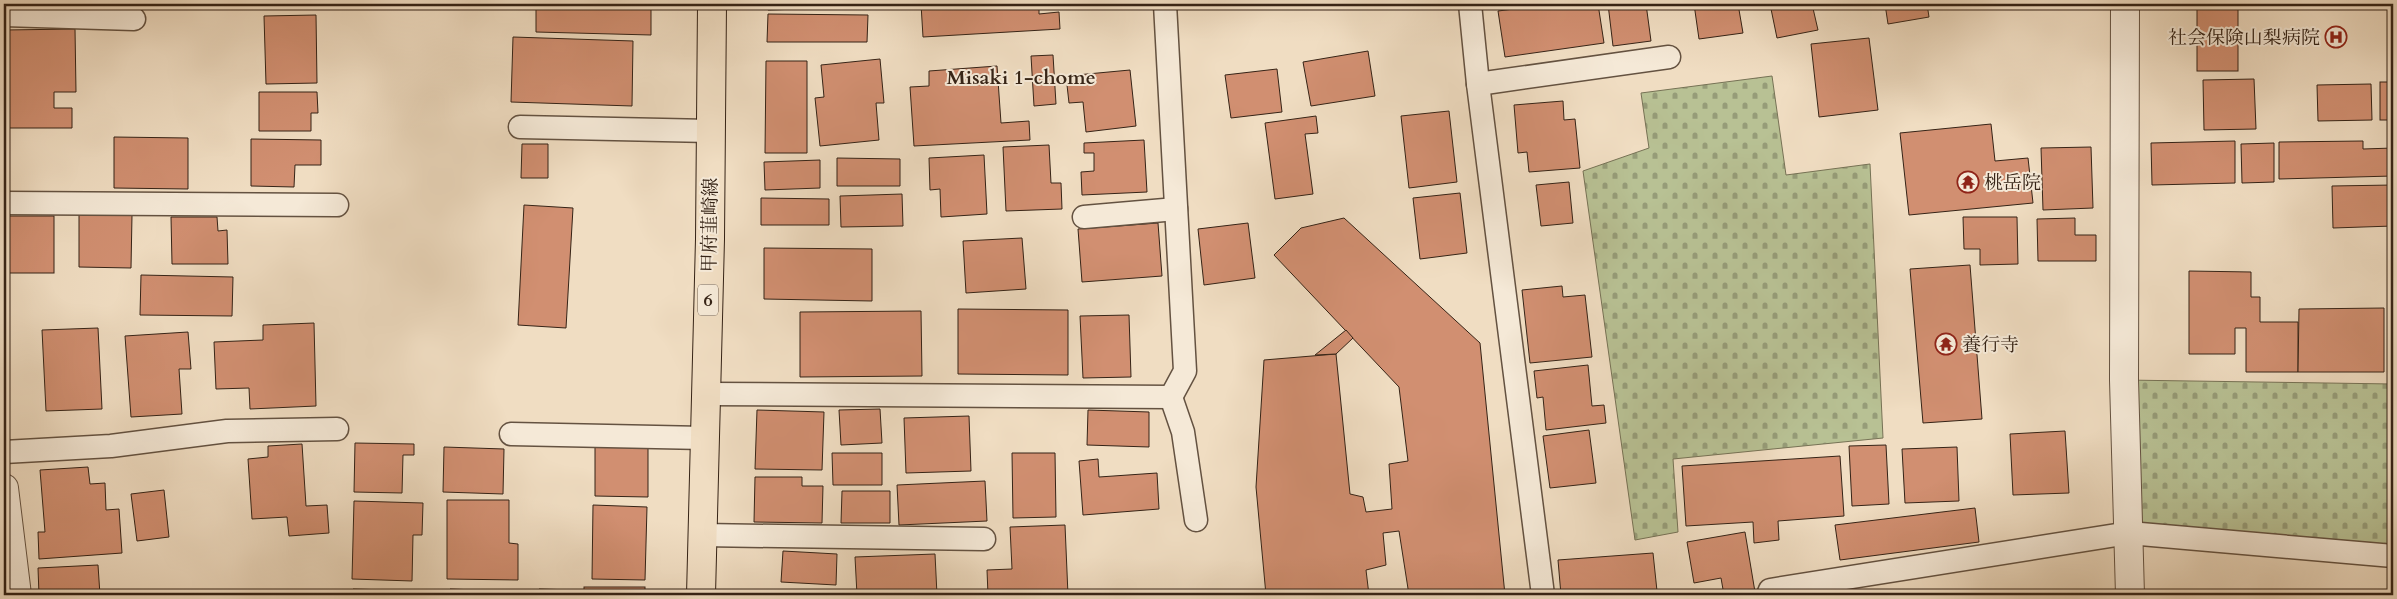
<svg xmlns="http://www.w3.org/2000/svg" width="2397" height="599" font-family="Cardo,'Noto Serif JP',serif">
	<style>
		.cemetery { fill: url(#cemetery-stones); stroke: #767255 }
		.building { fill: #d18f71; stroke: #352316 }
		.lines { fill: none; stroke-linecap: round; stroke-linejoin: round }
		.service-casing { stroke: #645241; stroke-width: 25 }
		.minor-casing { stroke: #645241; stroke-width: 30 }
		.primary-casing { stroke: #352316; stroke-width: 30 }
		.service { stroke: #f5e9d7; stroke-width: 22 }
		.minor { stroke: #f5e9d7; stroke-width: 28 }
		.primary { stroke: #f0ddc2; stroke-width: 28 }
		.labels { text-anchor: middle; stroke-width: 4; stroke-linejoin: round; paint-order: stroke }
		.shield { fill: #f5e9d7; stroke: #6f5e50; stroke-width: 1 }
		.shield-label { font-size: 18px; font-weight: bold; fill: #352316 }
		.poi-label { font-size: 19px; fill: #352316; stroke: #f5e9d7; text-anchor: start }
		.street-label { font-size: 19px; fill: #352316; stroke: #f5e9d7 }
		.neighbourhood-label { font-size: 20px; font-weight: bold; fill: #352316; stroke: #f5e9d7 }
	</style>
	<defs>
		<pattern id="cemetery-stones" width="16" height="16" patternUnits="userSpaceOnUse" patternTransform="scale(1.25)"><rect width="16" height="16" fill="#b8c194"/><path d="M2 7V4a2 2 0 0 1 4 0v3zM10 15v-3a2 2 0 0 1 4 0v3z" fill="#969c78"/></pattern>
	</defs>
	<rect width="100%" height="100%" fill="#f0ddc2"/>
	<filter id="stains"><feTurbulence type="fractalNoise" baseFrequency=".004" numOctaves="4"/><feColorMatrix values="0 0 0 0 .2 0 0 0 0 .09 0 0 0 0 .02 0 0 0 .5 -.17"/></filter>
	<radialGradient id="worn" r=".72"><stop offset=".6" stop-color="#630" stop-opacity="0"/><stop offset="1" stop-color="#630" stop-opacity=".3"/></radialGradient>
	<g class="cemetery">
		<polygon points="1772,76 1786,175 1870,164 1883,438 1673,459 1678,532 1635,540 1583,171 1649,148 1641,93"/>
		<polygon points="2124,380 2393,384 2393,556 2129,533"/>
	</g>
	<g class="building">
		<polygon points="768,4 867,4 867,7 768,10"/>
		<polygon points="921,4 1039,4 1039,14 1059,12 1060,29 923,37"/>
		<polygon points="1553,4 1598,4 1604,43 1505,57 1498,11"/>
		<polygon points="1608,4 1646,4 1651,41 1613,46"/>
		<polygon points="1694,4 1738,4 1743,33 1699,39"/>
		<polygon points="1770,4 1812,4 1818,30 1777,38"/>
		<polygon points="1885,4 1927,4 1929,17 1888,24"/>
		<rect x="2197" y="5" width="41" height="66"/>
		<polygon points="536,7 651,9 651,35 536,32"/>
		<polygon points="768,14 868,15 867,42 767,42"/>
		<polygon points="316,15 317,83 266,84 264,16"/>
		<polygon points="75,29 76,92 54,92 54,108 72,108 72,128 4,128 5,30"/>
		<polygon points="513,37 633,41 632,106 511,102"/>
		<polygon points="1869,38 1878,110 1819,117 1811,44"/>
		<polygon points="1368,51 1375,96 1311,106 1303,62"/>
		<polygon points="1053,55 1056,104 1034,106 1031,56"/>
		<polygon points="880,59 884,103 876,103 879,140 820,146 815,98 824,97 821,65"/>
		<polygon points="766,61 807,61 807,153 765,153"/>
		<polygon points="997,66 1001,123 1029,121 1030,140 914,146 910,87 929,86 929,71"/>
		<polygon points="1277,69 1282,112 1231,118 1225,75"/>
		<polygon points="1130,70 1136,126 1086,132 1083,102 1069,103 1066,76"/>
		<polygon points="2254,79 2256,129 2204,130 2203,80"/>
		<rect x="2380" y="82" width="13" height="38"/>
		<polygon points="2371,84 2372,120 2318,121 2317,85"/>
		<polygon points="259,92 317,92 318,113 311,113 311,131 259,131"/>
		<polygon points="1563,101 1564,120 1575,119 1580,168 1529,172 1527,152 1518,153 1514,105"/>
		<polygon points="1449,111 1457,182 1409,188 1401,116"/>
		<polygon points="1316,116 1318,133 1305,134 1313,194 1275,199 1265,123"/>
		<polygon points="1991,124 1995,161 2028,158 2033,203 1909,215 1900,133"/>
		<polygon points="114,137 188,138 188,189 114,188"/>
		<polygon points="251,139 321,140 321,165 295,165 294,187 251,186"/>
		<polygon points="1144,140 1147,192 1082,195 1081,172 1094,171 1094,153 1084,153 1084,143"/>
		<polygon points="2235,141 2235,183 2152,185 2151,143"/>
		<polygon points="2363,141 2363,149 2393,148 2393,176 2279,179 2279,142"/>
		<polygon points="2274,143 2274,182 2242,183 2241,144"/>
		<polygon points="522,144 548,144 548,178 521,178"/>
		<polygon points="1049,145 1051,183 1061,183 1062,209 1006,211 1003,147"/>
		<polygon points="2091,147 2093,208 2043,210 2041,148"/>
		<polygon points="984,155 987,214 941,217 940,189 930,190 929,158"/>
		<polygon points="837,158 900,159 900,186 837,186"/>
		<polygon points="820,160 820,188 765,190 764,162"/>
		<polygon points="1569,182 1573,223 1541,226 1536,185"/>
		<polygon points="2393,185 2393,226 2333,228 2332,186"/>
		<polygon points="1460,193 1467,253 1420,259 1413,198"/>
		<polygon points="902,194 903,226 841,227 840,196"/>
		<polygon points="761,198 829,199 829,225 761,225"/>
		<polygon points="524,205 573,208 566,328 518,325"/>
		<polygon points="79,214 132,215 131,268 79,267"/>
		<rect x="4" y="216" width="50" height="57"/>
		<polygon points="171,217 217,217 218,231 227,230 228,264 172,264"/>
		<polygon points="1963,217 2017,217 2018,264 1980,265 1980,249 1964,249"/>
		<polygon points="1344,218 1480,343 1505,595 1409,595 1399,531 1383,533 1386,565 1366,570 1369,595 1266,595 1256,487 1264,360 1336,354 1350,494 1363,497 1366,512 1392,509 1389,464 1408,461 1399,387 1274,255 1301,228"/>
		<polygon points="2075,218 2075,235 2096,235 2096,261 2038,261 2037,219"/>
		<polygon points="1158,223 1162,276 1082,282 1078,229"/>
		<polygon points="1248,223 1255,278 1204,285 1198,229"/>
		<polygon points="1022,238 1026,289 966,293 963,241"/>
		<polygon points="764,248 872,249 872,301 764,299"/>
		<polygon points="1970,265 1982,419 1923,423 1910,269"/>
		<polygon points="2189,271 2251,272 2251,297 2260,297 2260,322 2298,322 2298,372 2246,372 2246,328 2235,328 2235,354 2189,354"/>
		<polygon points="141,275 233,277 232,316 140,315"/>
		<polygon points="1562,286 1563,297 1585,295 1592,357 1530,363 1522,290"/>
		<polygon points="2384,308 2384,372 2298,372 2299,309"/>
		<polygon points="958,309 1068,310 1068,375 958,374"/>
		<polygon points="921,311 922,376 800,377 800,312"/>
		<polygon points="1129,315 1131,377 1083,378 1080,316"/>
		<polygon points="314,323 316,406 250,409 249,388 216,389 214,342 263,340 263,325"/>
		<polygon points="98,328 102,409 46,411 42,330"/>
		<polygon points="1346,330 1353,338 1336,354 1315,355"/>
		<polygon points="188,332 191,369 179,369 182,414 131,417 125,336"/>
		<polygon points="1588,365 1592,406 1604,405 1606,423 1546,430 1543,397 1537,398 1534,371"/>
		<polygon points="880,409 882,443 841,445 839,410"/>
		<polygon points="757,410 824,412 822,470 755,469"/>
		<polygon points="1088,410 1149,412 1149,447 1087,445"/>
		<polygon points="969,416 971,471 906,473 904,418"/>
		<polygon points="1589,430 1596,483 1550,488 1543,436"/>
		<polygon points="2065,431 2069,493 2013,495 2010,434"/>
		<polygon points="355,443 414,444 414,455 403,455 402,493 354,492"/>
		<polygon points="302,444 306,506 327,505 329,533 289,536 287,517 252,519 248,459 268,457 268,446"/>
		<polygon points="1886,445 1889,504 1852,506 1849,446"/>
		<polygon points="444,447 504,449 503,494 443,492"/>
		<polygon points="595,447 648,447 648,497 595,496"/>
		<polygon points="1957,447 1959,501 1905,503 1902,449"/>
		<polygon points="832,453 882,453 882,485 833,485"/>
		<polygon points="1012,453 1055,453 1056,517 1013,518"/>
		<polygon points="1840,456 1844,516 1778,521 1779,540 1754,543 1753,522 1686,526 1682,466"/>
		<polygon points="1098,459 1099,477 1157,473 1159,509 1083,515 1079,461"/>
		<polygon points="88,467 90,484 105,483 106,510 119,509 122,553 39,559 38,532 45,532 40,470"/>
		<polygon points="755,477 802,477 802,486 823,486 822,523 754,522"/>
		<polygon points="985,481 987,521 899,525 897,485"/>
		<polygon points="164,490 169,537 137,541 131,494"/>
		<polygon points="842,491 890,491 890,523 841,523"/>
		<polygon points="447,500 509,500 509,543 518,544 518,580 447,579"/>
		<polygon points="354,501 423,503 422,535 413,535 412,581 352,579"/>
		<polygon points="593,505 647,507 645,580 592,579"/>
		<polygon points="1975,508 1979,542 1840,560 1835,525"/>
		<polygon points="1065,525 1068,595 988,595 987,570 1012,569 1010,527"/>
		<polygon points="1745,532 1755,592 1724,595 1721,578 1694,583 1687,542"/>
		<polygon points="783,551 837,554 836,585 781,582"/>
		<polygon points="1653,553 1657,591 1610,595 1561,595 1558,560"/>
		<polygon points="935,554 937,595 857,595 855,557"/>
		<polygon points="98,565 100,595 39,595 38,568"/>
		<rect x="584" y="587" width="61" height="8"/>
		<polygon points="353,589 425,591 425,595 352,595"/>
		<polygon points="450,589 504,591 504,595 450,595"/>
		<polygon points="539,589 575,590 575,595 538,595"/>
	</g>
	<g class="lines">
		<g class="service-casing">
			<g id="service">
				<polyline points="1470,4 1478,84 1543,595"/>
				<polyline points="4,15 134,19"/>
				<polyline points="1478,84 1669,57"/>
				<polyline points="520,127 710,131"/>
				<polyline points="4,203 337,205"/>
				<polyline points="1084,217 1176,209"/>
				<polyline points="706,394 1171,397 1185,371 1165,4"/>
				<polyline points="1171,397 1183,432 1196,520"/>
				<polyline points="511,434 704,438"/>
				<polyline points="4,452 111,446 227,431 337,429"/>
				<polyline points="702,535 984,539"/>
				<polyline points="1768,595 1770,590 2129,533 2393,556"/>
			</g>
		</g>
		<g class="minor-casing">
			<g id="minor">
				<polyline points="2125,4 2124,380 2130,595"/>
				<polyline points="4,488 17,595"/>
			</g>
		</g>
		<g class="primary-casing">
			<polyline id="primary" points="701,595 710,239 712,4"/>
		</g>
		<use href="#service" class="service"/>
		<use href="#minor" class="minor"/>
		<use href="#primary" class="primary"/>
	</g>
	<defs>
		<g id="hospital-ring" transform="scale(1.125)"><circle r="9.5" fill="#f5e9d7" stroke="#8f2418" stroke-width="1.5"/><path d="M-5-5h3v3.5h4V-5h3V5h-3V1.5h-4V5h-3Z" fill="#8f2418"/></g>
		<g id="temple-ring" transform="scale(1.125)"><circle r="9.5" fill="#f5e9d7" stroke="#8f2418" stroke-width="1.5"/><path d="M0-6L5-2H3V0L6.5 2.5H4V6H1.5V3h-3V6H-4V2.5H-6.5L-3 0V-2H-5Z" fill="#8f2418"/></g>
	</defs>
	<g fill-rule="evenodd">
		<use href="#hospital-ring" x="2336" y="37"/>
		<use href="#temple-ring" x="1968" y="182"/>
		<use href="#temple-ring" x="1946" y="344"/>
	</g>
	<g class="labels">
		<rect class="shield" x="698" y="284.5" width="20" height="31" rx="4"/>
		<g class="shield-label">
			<text x="708" y="306">6</text>
		</g>
		<g class="poi-label">
			<text x="2320" y="44" text-anchor="end">社会保険山梨病院</text>
			<text x="1984" y="189">桃岳院</text>
			<text x="1962" y="351">養行寺</text>
		</g>
		<g class="street-label">
			<text transform="translate(709 225) rotate(-89)" y="7">甲府韮崎線</text>
		</g>
		<g class="neighbourhood-label">
			<text x="1021" y="84">Misaki 1-chome</text>
		</g>
	</g>
	<rect width="2397" height="599" fill="none" stroke="#f0ddc2" stroke-width="20"/>
	<rect x="5" y="5" width="2387" height="589" fill="none" stroke="#352316" stroke-width="2.5"/>
	<rect x="10" y="10" width="2377" height="579" fill="none" stroke="#352316"/>
	<rect width="100%" height="100%" filter="url(#stains)"/>
	<rect width="100%" height="100%" fill="url(#worn)"/>
</svg>
